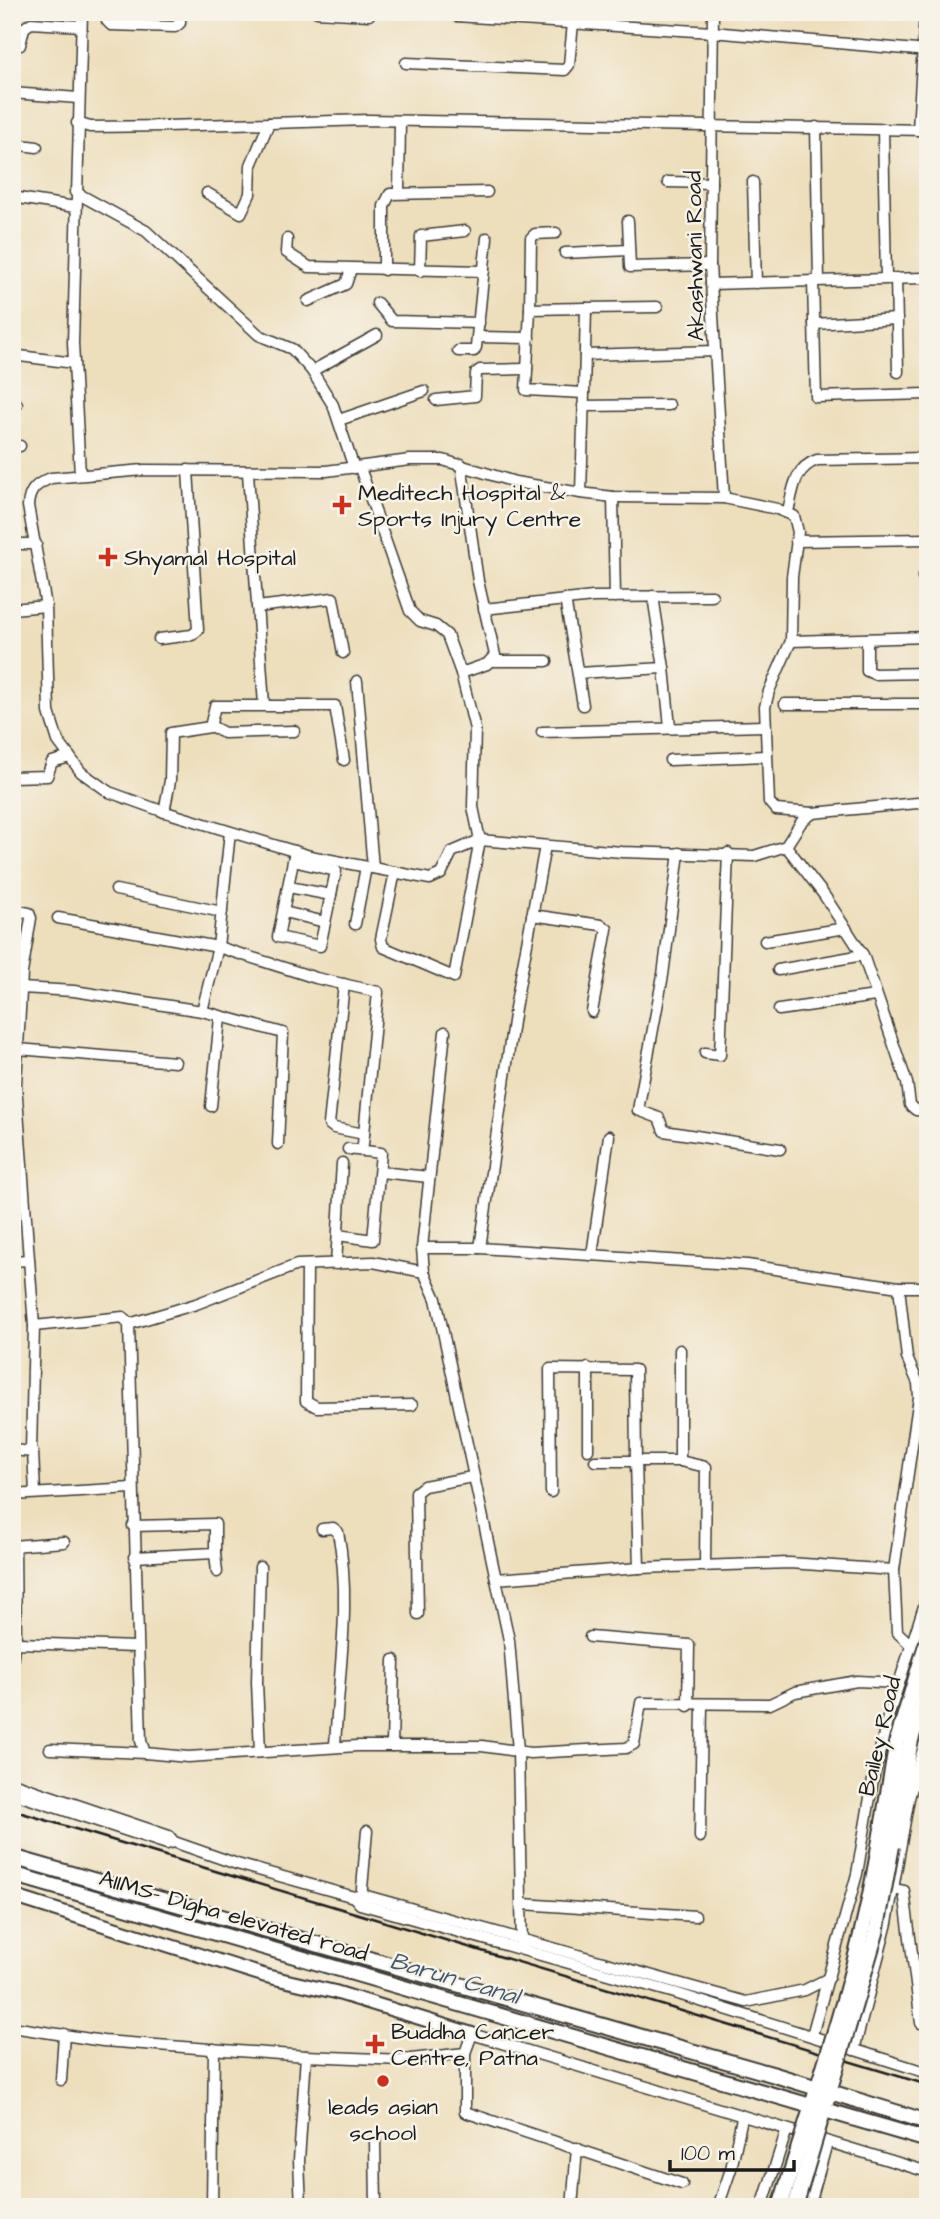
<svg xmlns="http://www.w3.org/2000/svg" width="940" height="2219" font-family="'Architects Daughter',sans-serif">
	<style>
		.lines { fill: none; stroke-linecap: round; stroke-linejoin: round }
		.minor-casing { stroke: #3b3934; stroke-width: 13 }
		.major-casing { stroke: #3b3934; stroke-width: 16 }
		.highway-casing { stroke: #3b3934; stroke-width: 18 }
		.minor { stroke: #fff; stroke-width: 10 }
		.major { stroke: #fff; stroke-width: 12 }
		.highway { stroke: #fff; stroke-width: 14 }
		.rail { stroke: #1c1c1c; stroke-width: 2.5 }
		.highway-bridge-casing { stroke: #3b3934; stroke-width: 18; stroke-linecap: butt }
		.highway-bridge { stroke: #fff; stroke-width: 14 }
		.poi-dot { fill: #c8321e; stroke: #f7f3e8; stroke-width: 2.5 }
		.labels { text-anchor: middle; stroke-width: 5; stroke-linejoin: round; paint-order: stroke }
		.street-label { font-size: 23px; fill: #1c1c1c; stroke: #f7f3e8 }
		.poi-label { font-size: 23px; fill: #1c1c1c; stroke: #f7f3e8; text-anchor: start }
		.water-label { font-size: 24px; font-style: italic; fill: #44586f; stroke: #f7f3e8 }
	</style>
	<rect width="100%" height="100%" fill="#f7f3e8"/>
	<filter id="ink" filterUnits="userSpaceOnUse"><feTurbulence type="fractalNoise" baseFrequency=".0143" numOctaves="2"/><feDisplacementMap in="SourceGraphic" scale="14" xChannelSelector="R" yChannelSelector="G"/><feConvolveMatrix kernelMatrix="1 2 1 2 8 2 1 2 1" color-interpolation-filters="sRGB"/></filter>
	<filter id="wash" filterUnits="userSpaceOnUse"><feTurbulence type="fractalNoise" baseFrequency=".00686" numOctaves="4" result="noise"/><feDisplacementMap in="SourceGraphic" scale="28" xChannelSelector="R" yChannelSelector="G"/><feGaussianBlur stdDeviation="1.57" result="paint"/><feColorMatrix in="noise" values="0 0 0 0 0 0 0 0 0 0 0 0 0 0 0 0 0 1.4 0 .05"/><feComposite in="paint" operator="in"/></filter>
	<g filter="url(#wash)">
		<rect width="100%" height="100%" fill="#eddebc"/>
	</g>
	<g filter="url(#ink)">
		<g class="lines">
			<g class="minor-casing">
				<g id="minor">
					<polyline points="107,12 107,21 111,25 175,27 180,23 180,12"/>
					<polyline points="317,12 369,15"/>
					<polyline points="456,12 456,16 712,32 928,51"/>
					<polyline points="713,12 710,265 724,498"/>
					<polyline points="12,46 20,45 24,28 31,23 81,26"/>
					<polyline points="406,63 565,70 569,65 573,23"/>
					<polyline points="12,93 78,98"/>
					<polyline points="77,123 90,127 167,126 368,120 928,130"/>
					<polyline points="816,127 819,280"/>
					<polyline points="883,129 886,278"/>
					<polyline points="918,130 925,12"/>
					<polyline points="12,144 37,147"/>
					<polyline points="668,182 711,183"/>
					<polyline points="753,182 756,283"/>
					<polyline points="75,192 146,231 259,335 292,349 312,371 333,405 354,468"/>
					<polyline points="399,192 400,121"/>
					<polyline points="207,193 241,213 250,194 251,165 269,123"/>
					<polyline points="12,197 75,207"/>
					<polyline points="628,221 630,267 710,265"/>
					<polyline points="287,239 286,252 309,267 484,271"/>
					<polyline points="565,253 629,250"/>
					<polyline points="384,270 384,206 390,194 487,192"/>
					<polyline points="420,271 421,236 465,231"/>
					<polyline points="896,278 898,372"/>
					<polyline points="813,281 816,397 928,394"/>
					<polyline points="711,284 923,278"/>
					<polyline points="308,301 346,284 351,269"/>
					<polyline points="377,303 392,321 479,323"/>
					<polyline points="586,308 657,307"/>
					<polyline points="530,309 531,238 535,234 556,233"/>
					<polyline points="814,324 897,319"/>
					<polyline points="478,337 529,338"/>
					<polyline points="458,351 474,351 476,347 487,238"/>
					<polyline points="12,355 74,363"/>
					<polyline points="585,355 715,351"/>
					<polyline points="312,371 377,335"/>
					<polyline points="436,400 475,396 476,373 480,370 527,369"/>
					<polyline points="12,403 17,404"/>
					<polyline points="583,406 669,405"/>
					<polyline points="339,420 424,391"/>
					<polyline points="12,446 20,446"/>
					<polyline points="461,464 478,581 495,655 487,664 461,673"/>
					<polyline points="360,468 410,611 420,621 436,626 447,635 461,673 475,729 473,807 480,840 454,977 383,947 381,939 395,872"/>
					<polyline points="248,473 264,705"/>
					<polyline points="80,475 73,343 82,12"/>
					<polyline points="581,493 584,393 526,390 530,309 586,308 584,393"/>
					<polyline points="613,497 615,597"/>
					<path d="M788 512C793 490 794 468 817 460L928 458"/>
					<polyline points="796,541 928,539"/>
					<polyline points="12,544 36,544"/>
					<polyline points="923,577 928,577"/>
					<polyline points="565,599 583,705"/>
					<path d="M46 606 28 506C29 490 36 484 51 478L144 470 326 471 410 460H443L515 482 581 493 613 497 724 498 777 509 794 516 798 532 792 577 791 641 769 691 765 707 769 802 776 810 813 813"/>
					<polyline points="257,607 333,598 343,653"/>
					<polyline points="12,609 46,606 49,712 58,741 81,772 109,792 159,810 310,856 430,879 441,874 452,852 480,840 622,852 754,856 786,846 802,821 813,813 928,802"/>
					<polyline points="484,609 593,597 712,596"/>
					<polyline points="159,639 192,635 198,630 188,470"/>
					<polyline points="867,639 867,671 874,674 928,673"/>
					<polyline points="791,641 928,637"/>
					<polyline points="491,661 547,661"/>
					<polyline points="664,668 670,727"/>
					<polyline points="578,673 664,668 653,596"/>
					<polyline points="357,681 373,868"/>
					<polyline points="785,704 928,704"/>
					<polyline points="211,726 224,733 294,731"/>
					<polyline points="542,732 764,726"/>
					<polyline points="670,760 766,756"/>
					<polyline points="12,777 47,776 52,762 70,757"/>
					<polyline points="164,812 170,781 171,733 210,727 215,706 335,706 344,760"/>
					<polyline points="545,846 515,1008 480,1248 747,1265 899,1287 928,1287"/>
					<polyline points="786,846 824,895 863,955 907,1083 910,1105 916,1110 928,1111"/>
					<polyline points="679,853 663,975 638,1110 659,1118 664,1131 780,1149"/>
					<polyline points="293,861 336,871 320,946 278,937 295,851"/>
					<polyline points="289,887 331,895"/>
					<polyline points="116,890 222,912"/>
					<polyline points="12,910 29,913 31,918 22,973 16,1084 34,1326 123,1317 129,1324 141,1741 145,1753 188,1757 357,1746 482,1746 530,1753 626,1748 634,1744 641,1703 770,1704 795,1692 857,1681 899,1683"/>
					<polyline points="284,912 325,922"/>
					<polyline points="532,915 601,925 607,929 592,1012"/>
					<polyline points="58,918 218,947 230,832"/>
					<polyline points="355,924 366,867"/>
					<polyline points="765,941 846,928"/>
					<polyline points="778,970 863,955"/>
					<polyline points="344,984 329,1124 334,1128 364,1134"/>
					<polyline points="21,988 74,991 202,1011 283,1033 278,1144"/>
					<polyline points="779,1010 875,996"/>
					<polyline points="202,1011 218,947 316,978 378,992 363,1144"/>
					<polyline points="445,1032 422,1248 424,1272 436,1299 509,1640 518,1751 522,1948"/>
					<polyline points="18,1049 175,1062"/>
					<polyline points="705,1053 720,1055 728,853"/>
					<polyline points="211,1106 220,1018"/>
					<polyline points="380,1172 429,1177"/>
					<polyline points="338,1235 373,1240 381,1153 348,1149"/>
					<polyline points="422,1248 480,1248"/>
					<polyline points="592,1255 609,1136"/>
					<polyline points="12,1261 29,1260"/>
					<polyline points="336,1264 342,1163"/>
					<polyline points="307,1265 306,1401 317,1407 412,1405"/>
					<polyline points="899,1287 907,1358 918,1383 919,1397 894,1570 897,1632 911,1645"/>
					<polyline points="129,1324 196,1304 297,1265 373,1262 424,1272"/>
					<polyline points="588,1368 588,1450"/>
					<polyline points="12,1450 33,1452 35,1492"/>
					<polyline points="31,1451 34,1326"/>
					<polyline points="680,1461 706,1467 705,1566"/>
					<polyline points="551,1492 550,1369 635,1370 636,1461 680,1461 680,1350"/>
					<polyline points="12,1495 132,1488"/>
					<polyline points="133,1526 215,1524 215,1553 134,1557"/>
					<path d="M322 1529 333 1528 338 1532C352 1602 338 1676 335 1747"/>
					<polyline points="12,1546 64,1542"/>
					<polyline points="15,1546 16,1644"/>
					<polyline points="215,1553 217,1572"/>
					<polyline points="639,1568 789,1563 894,1570"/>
					<polyline points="496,1579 639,1568 636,1461 595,1461"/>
					<polyline points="418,1614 416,1492 424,1486 472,1477"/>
					<polyline points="590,1637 689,1645 688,1706"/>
					<polyline points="12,1665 14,1646 18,1643 136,1647"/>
					<polyline points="392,1746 394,1660"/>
					<polyline points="50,1749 145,1753"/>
					<polyline points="260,1752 257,1682 260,1567"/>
					<polyline points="12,1783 169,1836 174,1842 237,1864 354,1897 363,1895 746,2002 805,1990 829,1978"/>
					<polyline points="12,1793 167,1844 174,1842"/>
					<polyline points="700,1837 702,1705"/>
					<polyline points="893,1889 904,1891 921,2023 928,2022"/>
					<polyline points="354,1897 360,1904 675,1993 928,2073"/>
					<polyline points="361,1900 367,1831"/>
					<polyline points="523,1904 695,1916"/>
					<polyline points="12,2027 103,2041 306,2056 299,2160 301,2207"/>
					<polyline points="812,2035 857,1874 873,1780 888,1717 928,1594"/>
					<polyline points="854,2050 887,1923 909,1798 928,1732"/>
					<polyline points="465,2053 465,2112 682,2184"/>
					<polyline points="306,2056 402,2060 465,2053 472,2034 928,2172"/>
					<polyline points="61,2080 64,2034"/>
					<polyline points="375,2141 376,2207"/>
					<polyline points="212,2207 214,2049"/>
					<polyline points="572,2207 577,2148"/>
					<polyline points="718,2207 731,2169 742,2118"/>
					<polyline points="762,2207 786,2132"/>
					<polyline points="809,2207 827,2143"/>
				</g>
			</g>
			<g class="major-casing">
				<polyline id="major" points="12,1896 266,1976 335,1992 472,2034"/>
			</g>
			<g class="highway-casing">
				<g id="highway">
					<polyline points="879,1846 897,1741 928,1638"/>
					<polyline points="892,1846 911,1740 928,1686"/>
				</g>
			</g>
			<use href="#minor" class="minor"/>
			<use href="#major" class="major"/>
			<use href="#highway" class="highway"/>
			<polyline class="rail" points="12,1810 928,2085"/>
			<g class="highway-bridge-casing">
				<g id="highway-bridge">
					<polyline points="12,1857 775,2075 928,2122"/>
					<polyline points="12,1874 928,2140"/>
					<path d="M780 2207C817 2087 859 1970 879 1846"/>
					<polyline points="795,2207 876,1933 892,1846"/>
				</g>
			</g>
			<use href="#highway-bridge" class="highway-bridge"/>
		</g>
	</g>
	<g class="poi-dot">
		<path d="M338.5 494.5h7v7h7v7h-7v7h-7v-7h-7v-7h7z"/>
		<path d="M104.5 546.5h7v7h7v7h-7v7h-7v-7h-7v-7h7z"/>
		<path d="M371.5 2033.5h7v7h7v7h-7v7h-7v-7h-7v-7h7z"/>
		<circle cx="383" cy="2081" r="7"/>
	</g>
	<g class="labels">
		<g class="street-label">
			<text transform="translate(694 256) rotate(-91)" y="8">Akashwani Road</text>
			<text transform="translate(879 1736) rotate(-77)" y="8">Bailey Road</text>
			<text transform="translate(234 1915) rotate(16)" y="8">AIIMS- Digha elevated road</text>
		</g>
		<g class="poi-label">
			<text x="358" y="500">Meditech Hospital &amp;<tspan x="358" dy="26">Sports Injury Centre</tspan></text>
			<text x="124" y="565">Shyamal Hospital</text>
			<text x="391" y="2039">Buddha Cancer<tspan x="391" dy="26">Centre, Patna</tspan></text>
			<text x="383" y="2114" text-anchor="middle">leads asian<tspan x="383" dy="26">school</tspan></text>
		</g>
		<g class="water-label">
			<text transform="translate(455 1978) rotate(16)" y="8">Barun Canal</text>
		</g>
	</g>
	<rect width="940" height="2219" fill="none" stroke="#f7f3e8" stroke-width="42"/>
	<path d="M670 2160v10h124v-10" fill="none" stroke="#1c1c1c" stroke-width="3.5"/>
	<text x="681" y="2160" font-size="21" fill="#1c1c1c" stroke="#f7f3e8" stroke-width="5" paint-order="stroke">100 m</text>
</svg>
